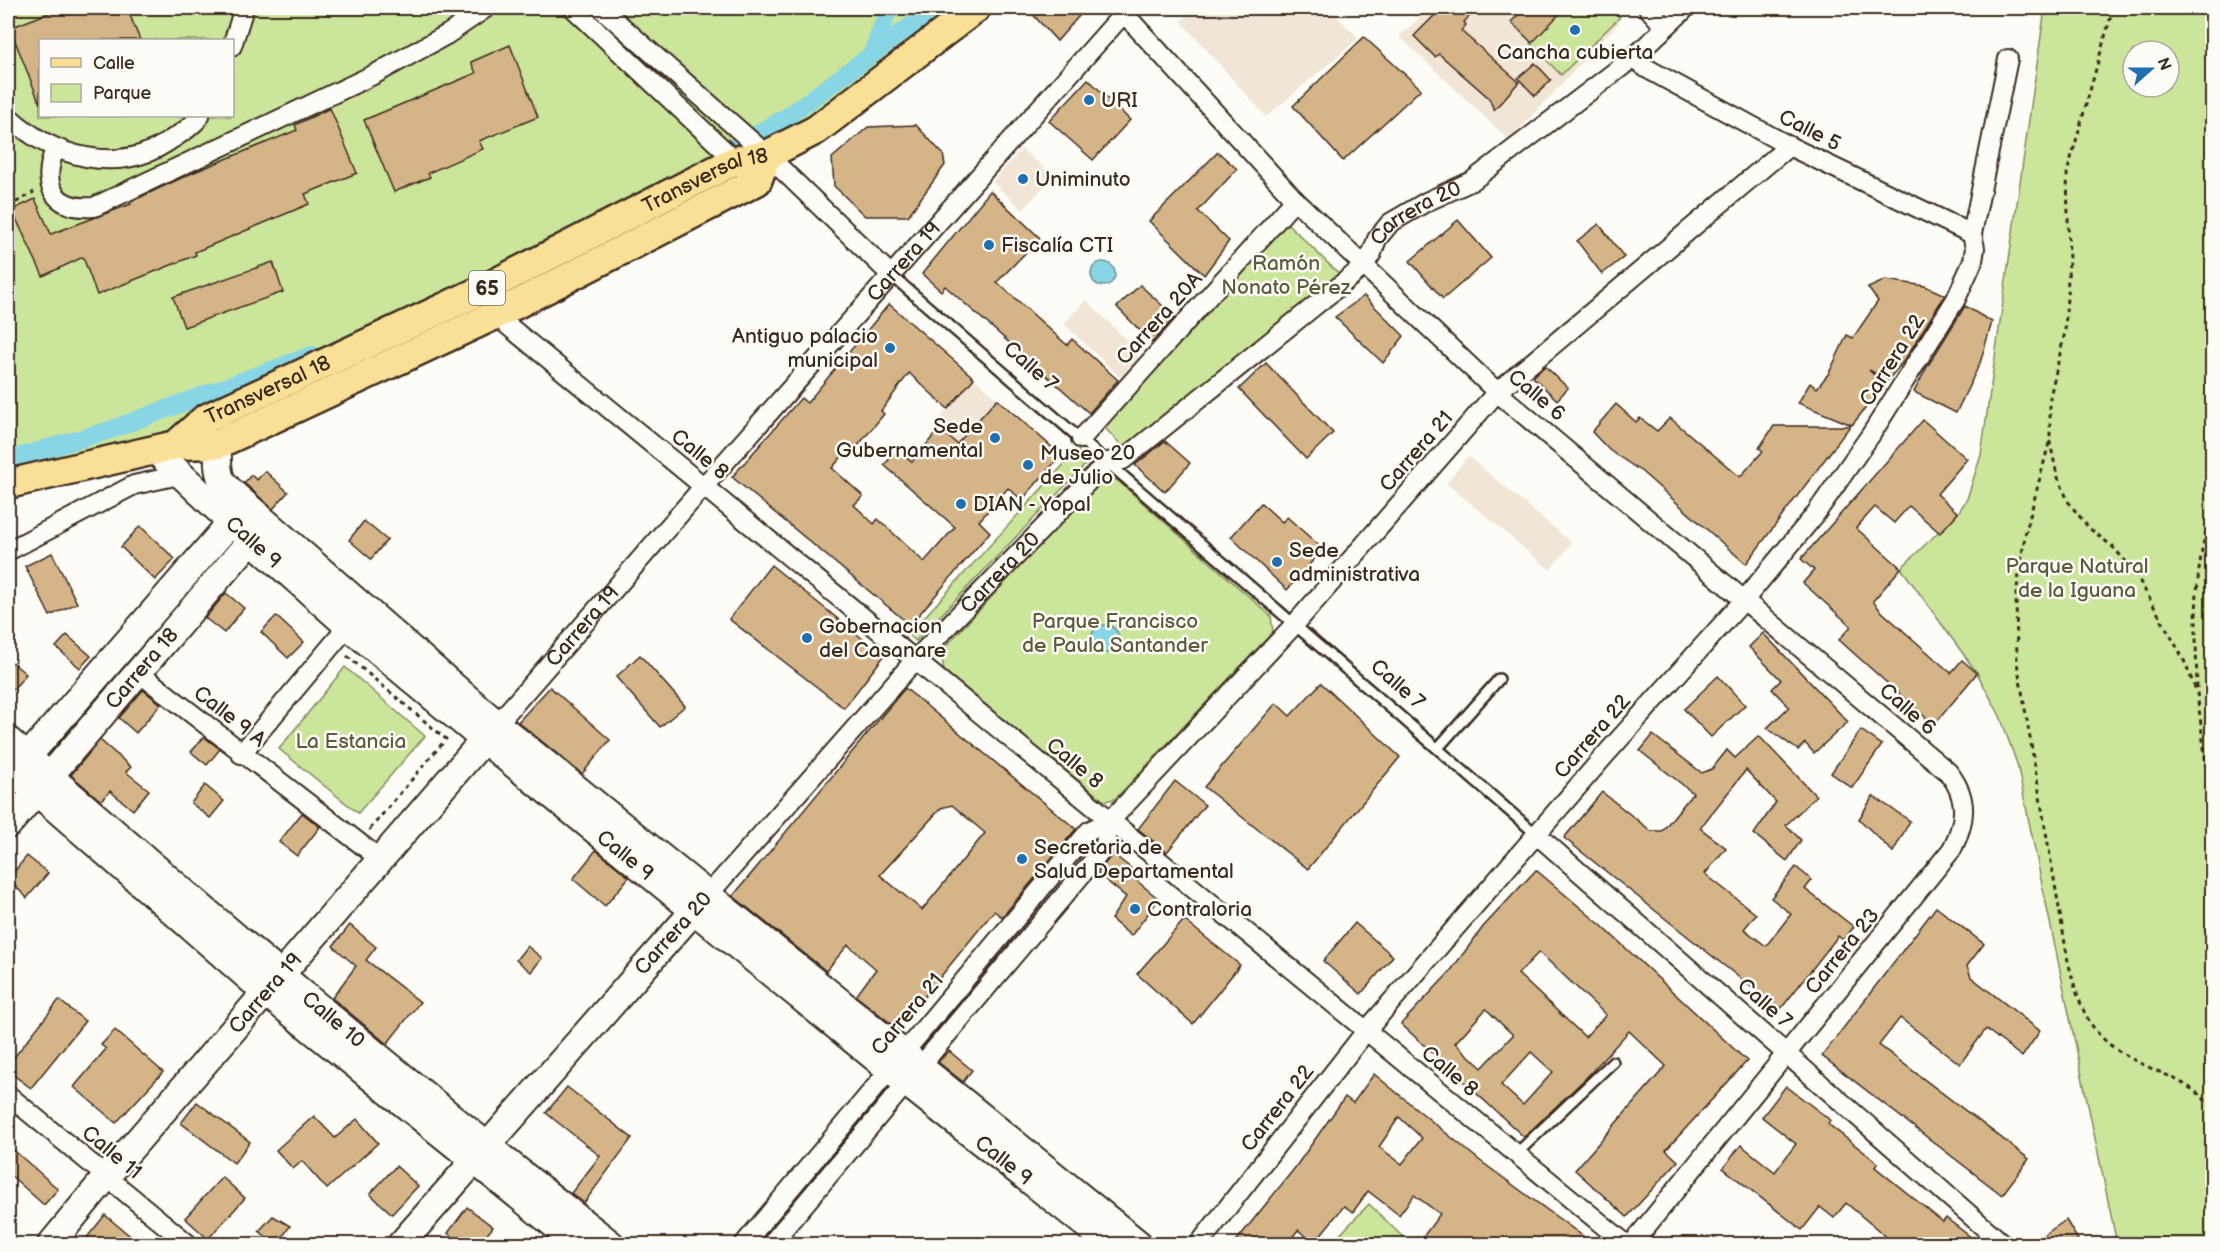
<svg xmlns="http://www.w3.org/2000/svg" width="2220" height="1252" font-family="'Balsamiq Sans',sans-serif">
	<style>
		.built { fill: #f1e6d6 }
		.green { fill: #cbe59b; stroke: #83885c; stroke-width: 1.5; fill-rule: evenodd }
		.water { fill: #88d5e6; stroke: #699196; stroke-width: 1.5 }
		.lines { fill: none; stroke-linecap: round; stroke-linejoin: round }
		.canal { stroke: #88d5e6; stroke-width: 18 }
		.building { fill: #d5b488; stroke: #3b2a1e; stroke-width: 1.5; fill-rule: evenodd }
		.lane-casing { stroke: #3b2a1e; stroke-width: 14 }
		.street-casing { stroke: #3b2a1e; stroke-width: 22 }
		.secondary-casing { stroke: #3b2a1e; stroke-width: 30 }
		.primary-casing { stroke: #3b2a1e; stroke-width: 33 }
		.path { stroke: #3b2a1e; stroke-width: 3; stroke-dasharray: 4.5 4.5; stroke-linecap: butt }
		.lane { stroke: #fdfcf7; stroke-width: 9 }
		.street { stroke: #fdfcf7; stroke-width: 18 }
		.secondary { stroke: #fdfcf7; stroke-width: 26 }
		.primary { stroke: #fadf96; stroke-width: 28 }
		.poi-dot { fill: #1f6fb2; stroke: #fdfcf7; stroke-width: 2 }
		.labels { text-anchor: middle; stroke-width: 5; stroke-linejoin: round; paint-order: stroke }
		.shield { fill: #fdfcf7; stroke: #75695f; stroke-width: 1.5 }
		.shield-label { font-size: 20px; font-weight: bold; fill: #3b2a1e }
		.poi-label { font-size: 21px; fill: #3b2a1e; stroke: #fdfcf7; text-anchor: start }
		.street-label { font-size: 21px; fill: #3b2a1e; stroke: #fdfcf7 }
		.park-label { font-size: 21px; fill: #5f593d; stroke: #fdfcf7 }
	</style>
	<rect width="100%" height="100%" fill="#fdfcf7"/>
	<filter id="ink" filterUnits="userSpaceOnUse"><feTurbulence type="fractalNoise" baseFrequency=".0167" numOctaves="2"/><feDisplacementMap in="SourceGraphic" scale="12" xChannelSelector="R" yChannelSelector="G"/><feConvolveMatrix kernelMatrix="1 2 1 2 8 2 1 2 1" color-interpolation-filters="sRGB"/></filter>
	<g filter="url(#ink)">
		<g class="built">
			<polygon points="1197,8 1328,8 1359,38 1266,117 1181,21"/>
			<polygon points="1431,8 1604,8 1619,23 1509,140 1399,36"/>
			<polygon points="1022,149 1053,176 1023,210 992,182"/>
			<polygon points="1086,300 1127,340 1125,345 1139,358 1122,379 1064,324"/>
			<polygon points="974,378 997,399 957,444 934,425"/>
			<polygon points="1468,456 1572,543 1550,570 1446,483"/>
		</g>
		<g class="green">
			<path d="M8 8H995L824 136 182 458 8 499ZM40 40H232V116H40Z"/>
			<polygon points="1565,8 1610,8 1620,17 1561,75 1530,43"/>
			<path d="M2045 8H2212V1244H2117L2017 764 2000 716 1977 673 1901 568 1958 513 1967 499 1981 455ZM2133 51H2169V87H2133Z"/>
			<polygon points="1286,222 1342,277 1126,450 1102,425"/>
			<polygon points="1078,449 1088,462 916,641 908,635"/>
			<polygon points="1117,480 1271,616 1273,632 1115,799 1104,801 944,672 941,651 1099,482"/>
			<polygon points="345,667 425,736 358,813 279,749"/>
			<polygon points="1369,1204 1407,1241 1410,1244 1331,1244"/>
		</g>
		<g class="water">
			<circle cx="1103" cy="274" r="12"/>
			<circle cx="1105" cy="639" r="14"/>
		</g>
		<g class="lines">
			<g class="canal">
				<polyline points="872,54 889,8"/>
				<polyline points="735,147 788,116 935,8"/>
				<polyline points="8,460 107,431 312,355"/>
			</g>
		</g>
		<g class="building">
			<polygon points="61,8 127,8 140,40 40,40 40,104 10,28"/>
			<polygon points="1027,8 1086,8 1057,41"/>
			<polygon points="1442,8 1477,8 1464,22 1466,25 1461,31 1519,82 1494,110 1489,98 1439,54 1435,57 1414,36"/>
			<polygon points="1525,8 1565,8 1532,43 1511,22"/>
			<polygon points="1364,37 1421,89 1343,161 1293,106"/>
			<polygon points="510,45 538,117 479,141 483,149 428,173 430,177 394,192 364,120 476,73 471,62"/>
			<polygon points="1535,63 1551,80 1535,96 1518,78"/>
			<polygon points="1088,79 1130,120 1093,160 1049,121"/>
			<polygon points="330,108 357,173 305,194 309,204 195,252 196,255 97,295 83,257 43,276 12,210 35,199 51,234 131,204 130,202 192,173 297,130 295,125"/>
			<polygon points="916,125 943,154 945,165 908,216 865,216 834,186 832,158 868,127"/>
			<polygon points="1218,152 1237,169 1198,211 1229,241 1204,275 1149,221"/>
			<polygon points="990,191 1040,238 997,282 1067,345 1072,339 1118,380 1089,413 945,286 941,291 922,274"/>
			<polygon points="1458,220 1491,258 1443,299 1410,261"/>
			<polygon points="1599,224 1624,257 1602,274 1577,241"/>
			<polygon points="273,262 283,292 184,327 173,297"/>
			<polygon points="1886,280 1925,286 1945,295 1906,358 1888,380 1869,370 1884,385 1852,425 1798,403 1810,383 1817,388 1829,373 1847,335 1853,338 1878,301 1868,288"/>
			<polygon points="1140,285 1175,317 1152,343 1117,307"/>
			<polygon points="1364,296 1404,336 1383,363 1335,317"/>
			<polygon points="889,304 974,378 948,409 909,373 881,411 884,414 856,448 852,445 832,468 863,496 854,505 874,524 878,519 924,562 955,527 884,465 898,450 912,462 939,429 957,444 997,399 1061,455 1022,500 1008,488 979,521 990,532 910,625 732,477 801,398 807,403"/>
			<polygon points="1965,306 1992,322 1980,363 1956,413 1914,392 1927,367"/>
			<polygon points="1266,363 1333,433 1306,459 1239,389"/>
			<polygon points="1545,366 1568,388 1557,400 1533,377"/>
			<polygon points="1616,404 1636,422 1640,418 1657,431 1670,418 1740,477 1763,451 1759,448 1774,426 1850,426 1746,564 1642,472 1609,450 1592,432"/>
			<polygon points="1923,420 1967,459 1937,494 1958,513 1940,533 1909,506 1894,523 1875,507 1856,528 1901,568 1873,601 1881,611 1951,673 1962,660 1977,673 1934,725 1839,640 1851,626 1803,583 1814,570 1801,559"/>
			<polygon points="1165,441 1190,463 1165,492 1135,465"/>
			<polygon points="265,471 288,492 273,509 244,483 251,475 257,480"/>
			<polygon points="1261,503 1282,522 1287,517 1323,549 1287,590 1231,537"/>
			<polygon points="364,521 387,540 371,559 349,540"/>
			<polygon points="140,526 175,559 155,580 121,547"/>
			<polygon points="52,553 77,603 50,616 25,566"/>
			<polygon points="771,565 884,656 844,708 729,619"/>
			<polygon points="226,593 244,608 224,633 205,618"/>
			<polygon points="276,616 304,642 288,658 261,632"/>
			<polygon points="1763,633 1848,722 1814,753 1805,743 1798,750 1767,728 1789,707 1772,689 1781,680 1749,647"/>
			<polygon points="67,635 91,656 80,668 56,647"/>
			<polygon points="640,655 685,706 660,727 616,677"/>
			<polygon points="8,659 26,674 8,696"/>
			<polygon points="1718,676 1745,705 1711,737 1684,709"/>
			<polygon points="1321,683 1400,757 1308,869 1204,787 1276,703 1290,716"/>
			<polygon points="550,687 610,740 582,774 518,722"/>
			<path d="M905 688 1076 829 1002 917 994 911 898 1029 856 996 876 969 848 945 826 971 733 896ZM952 805 985 833 922 910 880 875 941 808Z"/>
			<polygon points="143,690 161,704 136,733 119,718"/>
			<polygon points="1861,730 1882,745 1852,788 1831,773"/>
			<polygon points="1653,735 1702,773 1712,769 1727,750 1735,758 1759,736 1816,796 1786,825 1801,840 1787,861 1754,834 1776,802 1746,770 1700,828 1726,848 1705,874 1756,914 1744,929 1766,946 1791,914 1771,898 1796,867 1812,880 1805,889 1854,927 1843,940 1838,936 1780,1010 1564,838 1602,792 1651,831 1662,831 1693,793 1640,751"/>
			<polygon points="204,737 220,749 207,765 191,752"/>
			<polygon points="100,740 131,767 126,772 149,790 133,810 110,791 101,801 71,775"/>
			<polygon points="1175,781 1205,805 1167,852 1138,829"/>
			<polygon points="205,785 224,801 210,818 191,803"/>
			<polygon points="1873,796 1910,821 1893,852 1859,819"/>
			<polygon points="302,813 320,827 297,856 279,842"/>
			<polygon points="596,850 629,877 605,906 573,879"/>
			<polygon points="1113,854 1141,876 1137,881 1159,899 1131,936 1111,919 1126,897 1097,873"/>
			<polygon points="27,856 48,873 27,898 8,879"/>
			<path d="M1536 870 1602 926 1747 1061 1666 1150 1678 1161 1627 1217 1575 1170 1666 1066 1629 1031 1586 1078 1524 1137 1401 1024 1449 973 1483 927ZM1539 952 1606 1015 1585 1037 1518 974ZM1486 1009 1513 1035 1482 1068 1455 1043ZM1531 1052 1553 1072 1523 1105 1501 1085Z"/>
			<polygon points="1936,907 1984,944 1967,966 1971,977 2040,1031 2022,1057 1986,1029 1960,1064 1900,1018 1879,1045 2029,1159 2002,1195 1822,1056"/>
			<polygon points="1184,920 1240,965 1193,1024 1137,974"/>
			<polygon points="1355,923 1393,956 1361,994 1323,961"/>
			<polygon points="350,925 376,947 366,960 420,1002 387,1044 332,998 356,966 333,946"/>
			<polygon points="527,946 542,958 531,972 516,960"/>
			<polygon points="59,1000 85,1021 31,1088 8,1071 8,1065"/>
			<polygon points="115,1030 163,1072 116,1123 74,1087 106,1049 101,1045"/>
			<polygon points="949,1051 972,1070 963,1082 938,1062"/>
			<path d="M1374 1074 1479 1160 1595 1245H1417L1440 1214 1414 1195 1399 1215 1368 1191 1353 1212 1344 1206 1314 1243 1298 1230 1286 1245H1233L1294 1169 1345 1097 1353 1103ZM1399 1117 1422 1138 1402 1164 1379 1147Z"/>
			<polygon points="1786,1086 1830,1120 1828,1124 1878,1163 1875,1167 1943,1222 1946,1218 1981,1245 1896,1245 1846,1203 1834,1218 1820,1207 1802,1230 1723,1168 1741,1145 1775,1172 1796,1144 1762,1117"/>
			<polygon points="567,1087 632,1138 584,1203 571,1193 600,1156 546,1113"/>
			<polygon points="197,1102 250,1142 234,1163 181,1123"/>
			<polygon points="314,1116 335,1138 357,1119 378,1143 327,1189 302,1161 293,1169 276,1150"/>
			<polygon points="8,1145 58,1189 44,1205 8,1173"/>
			<polygon points="396,1166 418,1186 392,1214 370,1194"/>
			<polygon points="222,1177 245,1198 208,1239 185,1218"/>
			<polygon points="467,1207 493,1227 479,1245 463,1245 448,1233"/>
			<polygon points="105,1215 141,1245 81,1245"/>
			<polygon points="273,1216 290,1226 277,1245 259,1231"/>
			<polygon points="2066,1220 2081,1245 2029,1245"/>
		</g>
		<g class="lines">
			<g class="lane-casing">
				<g id="lane">
					<polyline points="890,274 1536,834"/>
					<polyline points="1438,748 1499,679"/>
					<polyline points="1516,1154 1613,1062"/>
				</g>
			</g>
			<g class="street-casing">
				<g id="street">
					<polyline points="573,8 742,167"/>
					<polyline points="601,8 767,155 890,274"/>
					<path d="M1119 8 1295 200 1497 392 1948 772C1969 798 1966 821 1952 849L1632 1244"/>
					<polyline points="1648,8 1664,26"/>
					<polyline points="232,46 244,8"/>
					<polyline points="1633,58 1646,68 1789,146 1972,234"/>
					<path d="M8 116C52 157 119 177 172 139 183 132 193 126 200 116"/>
					<path d="M55 149C41 185 53 210 94 207L375 74 448 34 486 8"/>
					<polyline points="491,308 495,315 1626,1244"/>
					<polyline points="1081,439 1295,200"/>
					<polyline points="8,551 134,485 179,475"/>
					<polyline points="138,672 380,859"/>
					<path id="s1" d="M497 724 704 486 1124 13"/>
					<polyline points="241,754 348,626 360,625"/>
					<polyline points="1536,834 2003,1244"/>
					<path id="s2" d="M708 895 915 660 1107 462 1123 460 1363 267 1372 253 1377 239 1390 223 1426 202 1472 181 1633 58 1686 8"/>
					<polyline points="8,1095 188,1244"/>
					<polyline points="744,1244 1089,831 1110,821 1295,624 1497,392 1789,146"/>
					<polyline points="771,1244 1104,848 1110,821"/>
					<polyline points="1199,1244 1366,1031 1606,754 1745,599 1814,516 1872,433 1956,299 1973,261 1975,248 1972,234 2008,59"/>
				</g>
			</g>
			<g class="secondary-casing">
				<g id="secondary">
					<path d="M218 444C217 479 218 481 244 503L497 724 1139 1244"/>
					<path id="s3" d="M155 450 231 522 348 626 484 740 890 1070 1110 1244"/>
					<path id="s4" d="M8 740C206 912 404 1083 611 1244"/>
					<polyline points="8,767 266,993 578,1244"/>
					<polyline points="17,769 231,522"/>
					<path id="s5" d="M8 825 251 540 248 522"/>
					<path id="s6" d="M51 1244 107 1176 494 728"/>
					<polyline points="401,1244 706,897"/>
				</g>
			</g>
			<g class="primary-casing">
				<g id="primary">
					<path id="s7" d="M176 445 205 419 482 290 734 161 767 155 816 130 976 8"/>
					<polyline points="8,484 176,445 218,444 495,315 757,181 767,155"/>
				</g>
			</g>
			<g class="path">
				<polyline points="2113,8 2067,173 2069,260 2065,332 2050,397 2050,442 2057,475 2069,503 2089,528 2113,547 2134,571 2183,658 2197,693 2212,811"/>
				<polyline points="8,207 34,192"/>
				<path d="M2049 443 2025 535 2016 594 2017 662 2068 961C2083 1023 2095 1044 2155 1070 2178 1080 2195 1088 2212 1107"/>
				<polyline points="347,656 446,739 370,829 368,827"/>
				<path d="M2197 688C2196 631 2192 568 2212 513"/>
			</g>
			<use href="#lane" class="lane"/>
			<use href="#street" class="street"/>
			<use href="#secondary" class="secondary"/>
			<use href="#primary" class="primary"/>
		</g>
	</g>
	<g class="poi-dot">
		<circle cx="1575" cy="30" r="6"/>
		<circle cx="1089" cy="100" r="6"/>
		<circle cx="1023" cy="179" r="6"/>
		<circle cx="989" cy="245" r="6"/>
		<circle cx="890" cy="348" r="6"/>
		<circle cx="995" cy="438" r="6"/>
		<circle cx="1028" cy="465" r="6"/>
		<circle cx="961" cy="504" r="6"/>
		<circle cx="1277" cy="562" r="6"/>
		<circle cx="807" cy="638" r="6"/>
		<circle cx="1022" cy="859" r="6"/>
		<circle cx="1135" cy="909" r="6"/>
	</g>
	<g class="labels">
		<rect class="shield" x="469" y="271" width="36" height="34" rx="4.5"/>
		<g class="shield-label">
			<text x="487" y="295">65</text>
		</g>
		<g class="poi-label">
			<text x="1575" y="59" text-anchor="middle">Cancha cubierta</text>
			<text x="1101" y="107">URI</text>
			<text x="1035" y="186">Uniminuto</text>
			<text x="1001" y="252">Fiscalía CTI</text>
			<text x="878" y="343" text-anchor="end">Antiguo palacio<tspan x="878" dy="24">municipal</tspan></text>
			<text x="983" y="433" text-anchor="end">Sede<tspan x="983" dy="24">Gubernamental</tspan></text>
			<text x="1040" y="460">Museo 20<tspan x="1040" dy="24">de Julio</tspan></text>
			<text x="973" y="511">DIAN - Yopal</text>
			<text x="1289" y="557">Sede<tspan x="1289" dy="24">administrativa</tspan></text>
			<text x="819" y="633">Gobernacion<tspan x="819" dy="24">del Casanare</tspan></text>
			<text x="1034" y="854">Secretaria de<tspan x="1034" dy="24">Salud Departamental</tspan></text>
			<text x="1147" y="916">Contraloria</text>
		</g>
		<g class="street-label">
			<text transform="translate(1810 130) rotate(27)" y="7">Calle 5</text>
			<text dy="7" stroke="none"><textPath href="#s7" startOffset="594">Transversal 18</textPath></text>
			<text dy="7" stroke="none"><textPath href="#s2" startOffset="992">Carrera 20</textPath></text>
			<text dy="7" stroke="none"><textPath href="#s1" startOffset="616">Carrera 19</textPath></text>
			<text transform="translate(1159 318) rotate(-48)" y="7">Carrera 20A</text>
			<text transform="translate(1892 360) rotate(-58)" y="7">Carrera 22</text>
			<text transform="translate(1031 366) rotate(41)" y="7">Calle 7</text>
			<text dy="7" stroke="none"><textPath href="#s7" startOffset="108">Transversal 18</textPath></text>
			<text transform="translate(1537 395) rotate(40)" y="7">Calle 6</text>
			<text transform="translate(1416 451) rotate(-49)" y="7">Carrera 21</text>
			<text transform="translate(700 454) rotate(39)" y="7">Calle 8</text>
			<text dy="7" stroke="none"><textPath href="#s3" startOffset="135">Calle 9</textPath></text>
			<text dy="7" stroke="none"><textPath href="#s2" startOffset="435">Carrera 20</textPath></text>
			<text dy="7" stroke="none"><textPath href="#s1" startOffset="130">Carrera 19</textPath></text>
			<text dy="7" stroke="none"><textPath href="#s5" startOffset="206">Carrera 18</textPath></text>
			<text transform="translate(1398 684) rotate(41)" y="7">Calle 7</text>
			<text transform="translate(1908 709) rotate(41)" y="7">Calle 6</text>
			<text transform="translate(230 716) rotate(38)" y="7">Calle 9 A</text>
			<text transform="translate(1592 736) rotate(-49)" y="7">Carrera 22</text>
			<text transform="translate(1075 763) rotate(40)" y="7">Calle 8</text>
			<text dy="7" stroke="none"><textPath href="#s3" startOffset="621">Calle 9</textPath></text>
			<text transform="translate(673 933) rotate(-48)" y="7">Carrera 20</text>
			<text transform="translate(1842 951) rotate(-51)" y="7">Carrera 23</text>
			<text dy="7" stroke="none"><textPath href="#s6" startOffset="330">Carrera 19</textPath></text>
			<text transform="translate(1765 1003) rotate(41)" y="7">Calle 7</text>
			<text transform="translate(907 1014) rotate(-50)" y="7">Carrera 21</text>
			<text dy="7" stroke="none"><textPath href="#s4" startOffset="429">Calle 10</textPath></text>
			<text transform="translate(1450 1071) rotate(40)" y="7">Calle 8</text>
			<text transform="translate(1277 1108) rotate(-52)" y="7">Carrera 22</text>
			<text transform="translate(112 1152) rotate(40)" y="7">Calle 11</text>
			<text dy="7" stroke="none"><textPath href="#s3" startOffset="1107">Calle 9</textPath></text>
		</g>
		<g class="park-label">
			<text x="1286" y="270">Ramón<tspan x="1286" dy="24">Nonato Pérez</tspan></text>
			<text x="2077" y="573">Parque Natural<tspan x="2077" dy="24">de la Iguana</tspan></text>
			<text x="1115" y="628">Parque Francisco<tspan x="1115" dy="24">de Paula Santander</tspan></text>
			<text x="351" y="748">La Estancia</text>
		</g>
	</g>
	<rect width="2220" height="1252" fill="none" stroke="#fdfcf7" stroke-width="30"/>
	<rect x="15" y="15" width="2190" height="1222" fill="none" stroke="#3b2a1e" stroke-width="2" filter="url(#ink)"/>
	<rect x="39" y="39" width="195" height="78" fill="#fdfcf7" stroke="#afa8a0" stroke-width="1.5"/>
	<rect x="51" y="58" width="30" height="9" fill="#fadf96" stroke="#afa8a0" stroke-width="1.5"/>
	<text x="93" y="69" font-size="18" fill="#3b2a1e">Calle</text>
	<rect x="51" y="84" width="30" height="18" fill="#cbe59b" stroke="#afa8a0" stroke-width="1.5"/>
	<text x="93" y="99" font-size="18" fill="#3b2a1e">Parque</text>
	<g transform="translate(2151 69) rotate(69)"><circle r="28" fill="#fdfcf7" stroke="#afa8a0" stroke-width="1.5"/>
	<path d="M0-4.5L10 22L0 15L-10 22Z" fill="#1f6fb2"/>
	<text y="-9" font-size="16" font-weight="bold" text-anchor="middle" fill="#3b2a1e">N</text>
	</g>
</svg>
